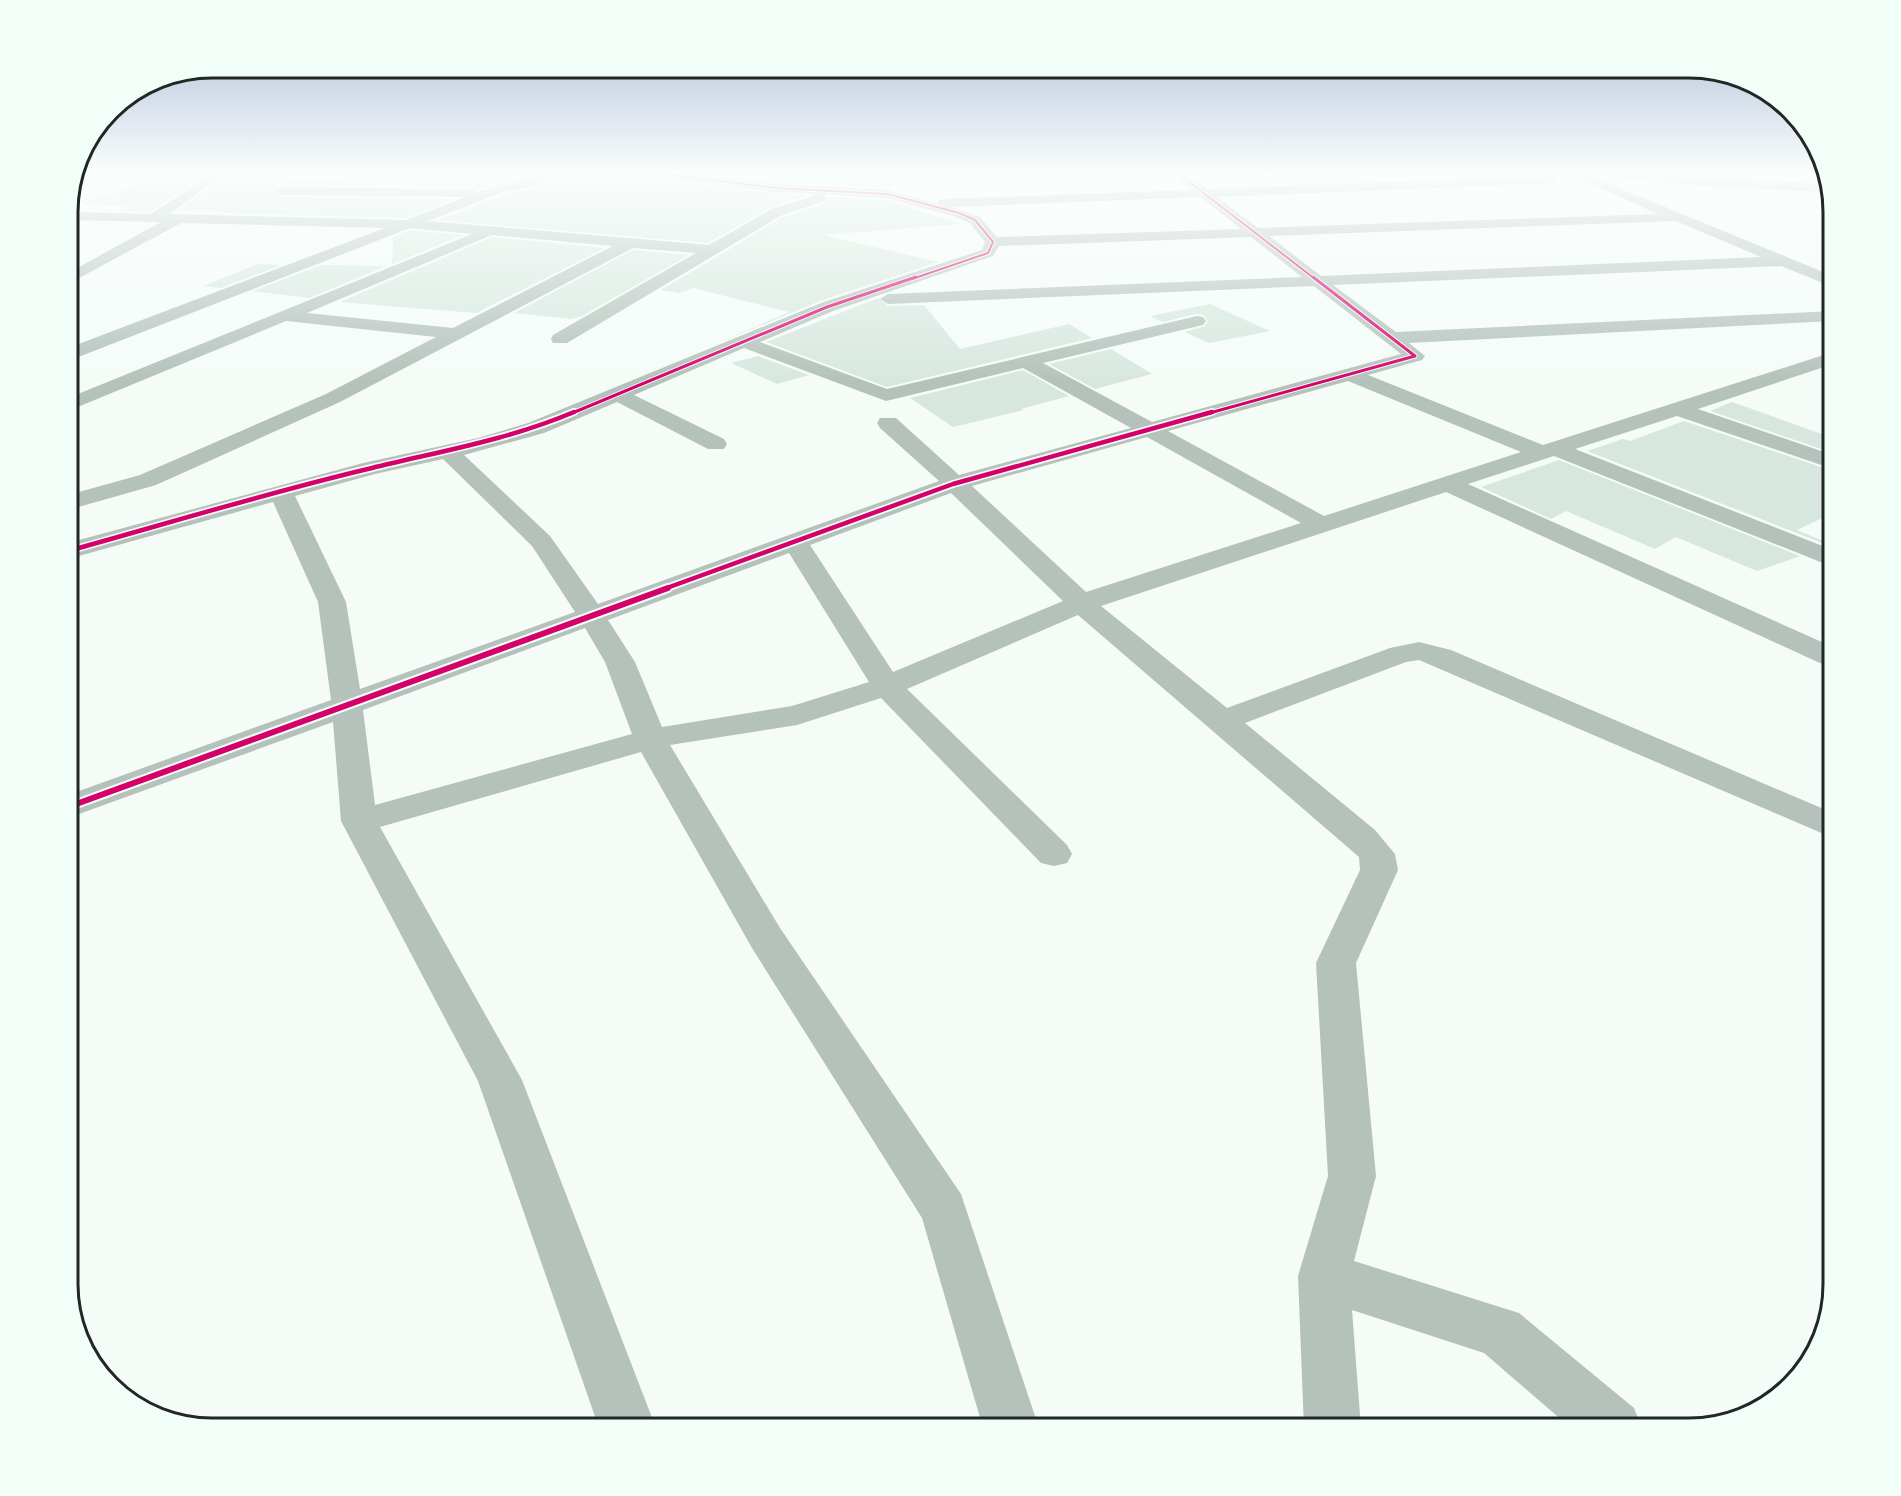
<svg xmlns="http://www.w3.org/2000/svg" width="1901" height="1496" font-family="'Space Grotesk',sans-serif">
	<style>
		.building { fill: #d7e7df }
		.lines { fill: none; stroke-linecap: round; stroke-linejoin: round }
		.minor { fill: #b4c2bb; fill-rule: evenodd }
		.cycleway-far3-casing { stroke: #f2fff8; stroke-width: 4 }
		.cycleway-far2-casing { stroke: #f2fff8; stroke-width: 5 }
		.cycleway-far1-casing { stroke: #f2fff8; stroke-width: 8 }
		.cycleway-casing { stroke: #f2fff8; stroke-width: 10 }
		.cycleway-far3 { stroke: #d6006c; stroke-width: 2 }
		.cycleway-far2 { stroke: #d6006c; stroke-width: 3 }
		.cycleway-far1 { stroke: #d6006c; stroke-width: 4.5 }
		.cycleway { stroke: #d6006c; stroke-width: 6 }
		.rim { fill: none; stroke: #222725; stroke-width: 3 }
	</style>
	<rect width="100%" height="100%" fill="#f5fcf8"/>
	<g class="building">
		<polygon points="151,174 208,174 150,212 120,211 131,207 84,204 84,202 152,180"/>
		<polygon points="227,174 290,174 283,180 382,177 382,174 535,174 478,190 472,187 282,185 273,190 282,197 454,199 406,218 242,214 196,209 176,212"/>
		<polygon points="560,174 655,174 663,180 806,196 771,207 708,243 438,220 507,193 534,189"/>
		<polygon points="705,174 905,174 888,188 776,182"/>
		<polygon points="829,197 886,200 960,224 823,235 938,262 820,301 718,343 789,312 693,288 680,293 661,290 783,217 826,203"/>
		<polygon points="410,230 463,235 392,264 393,237"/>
		<polygon points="492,237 605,248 476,313 340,302"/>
		<polygon points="633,250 689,255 582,316 571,319 514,313"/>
		<polygon points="258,264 282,265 221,288 203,286"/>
		<polygon points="321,265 387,266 309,298 253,291"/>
		<polygon points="878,298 888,306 924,305 960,349 1069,324 1092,338 887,387 766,342"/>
		<polygon points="1210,304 1270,331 1209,343 1185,332 1205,326 1208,321 1203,315 1196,314 1163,322 1150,316"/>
		<polygon points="1111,349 1152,374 1095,389 1049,364"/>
		<polygon points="758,356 809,375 777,384 731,363"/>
		<polygon points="1023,370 1069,396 1021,409 1024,410 953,427 910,398"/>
		<polygon points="1732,402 1833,438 1833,453 1710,411"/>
		<polygon points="1684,421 1833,471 1833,513 1797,530 1833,545 1830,546 1587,451 1623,439 1630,441"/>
		<polygon points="1559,460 1800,556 1757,571 1676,537 1655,549 1566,511 1551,519 1481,487"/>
	</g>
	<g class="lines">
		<g class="minor">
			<path d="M211 174H225L169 214 406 220 466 197 282 195 275 191 282 187 472 189 478 192 542 174H558L533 187 506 191 428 221 709 245 772 209 819 194 776 192 663 178 657 174H690L776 184 888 190 938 204 939 200 944 199 1191 190 1173 174H1186L1207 189 1551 176 1557 180 1555 183 1217 197 1258 228 1658 214 1569 174H1585L1833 276V287L1781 266 1333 285 1396 332 1833 311V321L1409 343 1425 356 1422 360 1368 375 1543 445 1833 352V364L1698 409 1833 455V469L1677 416 1575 449 1833 550V567L1554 456 1468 484 1833 647V667L1822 664 1446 492 1101 606 1227 708 1390 648 1419 642 1451 650 1833 813V838L1419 660 1406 662 1245 723 1375 830 1395 854 1398 870 1356 963 1376 1176 1354 1261 1519 1313 1634 1408 1642 1428H1571L1484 1353 1352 1310 1361 1428H1304L1298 1276 1328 1176 1316 963 1360 870 1359 857 1078 615 907 689 1067 845 1072 854 1067 863 1054 866 1041 863 881 698 797 725 670 745 780 928 961 1194 1039 1428H983L922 1218 752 948 641 752 380 827 522 1080 656 1428H599L478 1081 341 821 333 722 68 818V795L331 700 318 602 273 502 68 559V543L363 463 478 438 528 423 821 303 982 250 985 242 970 223 954 216 886 198 822 194 827 198 825 201 782 215 567 343H553L551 339 553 335 696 253 633 248 340 402 156 485 68 510V495L140 475 326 394 436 337 286 321 68 411V398L472 234 410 228 68 361V348L385 228 181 223 68 284V273L161 222 68 220V212L151 214ZM1201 197 1241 229 997 237 980 217 950 207ZM1676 221 1761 257 1321 276 1269 236ZM492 235 613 246 453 328 307 313ZM1251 237 1302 277 888 294 880 299 888 304 1314 286 1401 354 1152 422 1043 363 1203 325 1206 321 1203 317 1197 316 887 389 760 342 833 311 993 256 999 246ZM744 348 886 401 1023 368 1131 428 959 475 896 418H880L877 423 880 428 939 481 598 604 550 536 464 455 544 433 617 402 708 449H724L727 444 724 439 634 395ZM1348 381 1521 452 1324 516 1168 431ZM1147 437 1301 523 1086 592 972 486ZM443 459 532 546 575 612 360 689 346 602 295 496 375 474ZM951 493 1063 601 893 672 810 545ZM789 553 869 682 792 706 662 727 635 662 608 620ZM585 628 605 662 632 734 375 805 363 710Z"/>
			<polygon points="1608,174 1651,174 1827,184 1829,192 1715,187 1614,178"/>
		</g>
		<g class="cycleway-far3-casing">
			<g id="cycleway-far3">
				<polyline points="663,174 776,188 888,194 959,213 975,220 993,242 988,253 912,279"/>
				<polyline points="1179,174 1315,279"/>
			</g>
		</g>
		<g class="cycleway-far2-casing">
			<g id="cycleway-far2">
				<polyline points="570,414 827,307 916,277"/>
				<polyline points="1206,414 1415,356 1313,277"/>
			</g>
		</g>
		<g class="cycleway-far1-casing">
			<g id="cycleway-far1">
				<path d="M68 551C169 523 270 492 372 468 441 451 508 440 574 412"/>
				<polyline points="664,589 953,484 1212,412"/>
			</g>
		</g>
		<g class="cycleway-casing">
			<polyline id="cycleway" points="68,807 668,588"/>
		</g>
		<use href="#cycleway-far3" class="cycleway-far3"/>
		<use href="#cycleway-far2" class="cycleway-far2"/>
		<use href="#cycleway-far1" class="cycleway-far1"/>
		<use href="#cycleway" class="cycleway"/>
	</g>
	<linearGradient id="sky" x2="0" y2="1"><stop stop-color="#a4b4d1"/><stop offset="0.45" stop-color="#fafefc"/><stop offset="1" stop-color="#fafefc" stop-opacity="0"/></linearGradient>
	<rect width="1901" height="383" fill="url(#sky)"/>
	<path d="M0 0H1901V1496H0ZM212 78H1689A134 134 0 0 1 1823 212V1284A134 134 0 0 1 1689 1418H212A134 134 0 0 1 78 1284V212A134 134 0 0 1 212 78Z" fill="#f2fff8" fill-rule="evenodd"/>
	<path class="rim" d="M212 78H1689A134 134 0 0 1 1823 212V1284A134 134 0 0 1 1689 1418H212A134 134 0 0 1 78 1284V212A134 134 0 0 1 212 78Z"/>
</svg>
